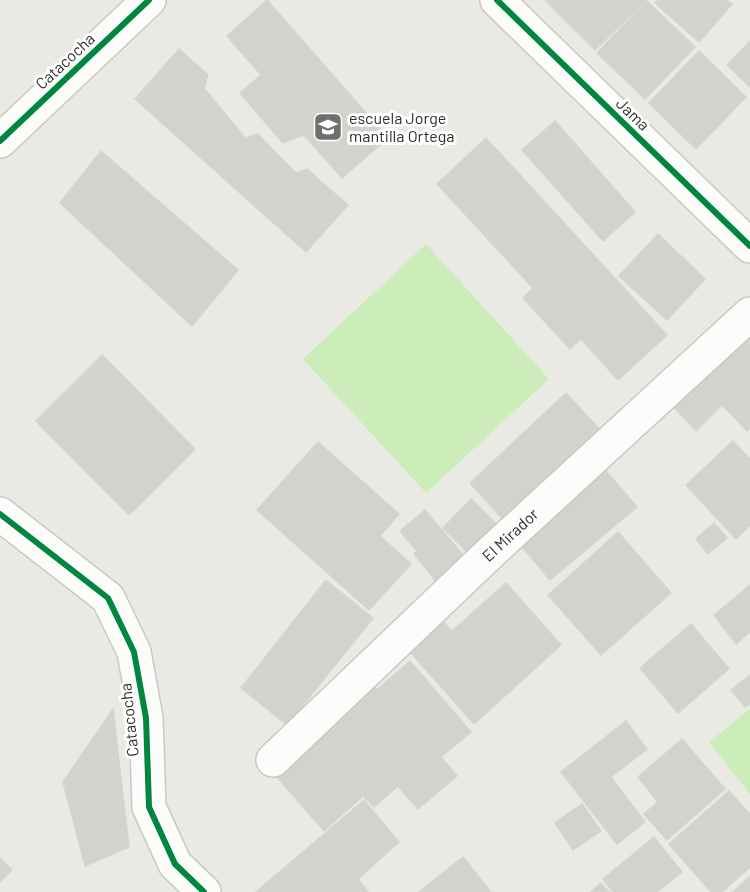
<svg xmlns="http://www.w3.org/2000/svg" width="750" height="892" font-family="Barlow,sans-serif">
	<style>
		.pitch { fill: #ccecba }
		.building { fill: #d3d3ce; stroke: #d5d5d0; stroke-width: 1.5 }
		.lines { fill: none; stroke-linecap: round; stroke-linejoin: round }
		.minor-casing { stroke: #c8c8c8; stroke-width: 36 }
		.minor { stroke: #fcfcfb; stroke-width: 33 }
		.cycleway-casing { stroke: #fff; stroke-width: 10 }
		.cycleway { stroke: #00873e; stroke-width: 6 }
		.labels { text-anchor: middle; stroke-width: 6; stroke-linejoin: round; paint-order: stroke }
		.street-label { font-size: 16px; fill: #2d2d2d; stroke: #fff }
		.poi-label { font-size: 16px; fill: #2d2d2d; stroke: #fff; text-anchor: start }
	</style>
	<rect width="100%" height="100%" fill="#eaeae4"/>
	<g class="pitch">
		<polygon points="426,244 549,379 426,493 303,359"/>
		<polygon points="750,709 750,794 709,742"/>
	</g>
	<g class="building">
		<polygon points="267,0 388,138 342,178 304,135 283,143 240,93 261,75 227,36"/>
		<polygon points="545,0 646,0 595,50"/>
		<polygon points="658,0 727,0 732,4 699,42 655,3"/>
		<polygon points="647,1 695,47 645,99 597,53"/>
		<polygon points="750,41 750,87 727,65"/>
		<polygon points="179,49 208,75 204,88 245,138 258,134 296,173 307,169 348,205 306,252 135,99"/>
		<polygon points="699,51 746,97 696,149 649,103"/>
		<polygon points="555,121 635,212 603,241 522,150"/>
		<polygon points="486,138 667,335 618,380 581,339 570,349 523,298 533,288 437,184"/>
		<polygon points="101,151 238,270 192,326 60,203"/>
		<polygon points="658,234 705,279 667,320 619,276"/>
		<polygon points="750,326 750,428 747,431 722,405 696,431 671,404"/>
		<polygon points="102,355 195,449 129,515 36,421"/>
		<polygon points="566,393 604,434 508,525 470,483"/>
		<polygon points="733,441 750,459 750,525 736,539 686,485"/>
		<polygon points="318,442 399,514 380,536 411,564 369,610 257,510"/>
		<polygon points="600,464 637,507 550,580 514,537"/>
		<polygon points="471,499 502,530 474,559 443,528"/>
		<polygon points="425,510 468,561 440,586 414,554 417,551 400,531"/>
		<polygon points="714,523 727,538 708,554 696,539"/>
		<polygon points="618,532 671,593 601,655 548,595"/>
		<polygon points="326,580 373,618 287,725 241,688"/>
		<polygon points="506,583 561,645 474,724 405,646 438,616 452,631"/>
		<polygon points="750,585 750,632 736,644 714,615"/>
		<polygon points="691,624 729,669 678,713 640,668"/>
		<polygon points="410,661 471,732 441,757 457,776 418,809 398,786 374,807 363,796 324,831 277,777 342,720 335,712 370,682 377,690"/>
		<polygon points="750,675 750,703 745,707 731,690"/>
		<polygon points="113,709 129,847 85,866 63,782"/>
		<polygon points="626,721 647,749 611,777 645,822 617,844 561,772"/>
		<polygon points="682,739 725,789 667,840 644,814 658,802 638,777"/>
		<polygon points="729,791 750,814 750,867 722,892 711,892 669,844"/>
		<polygon points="364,800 399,842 358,879 368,892 256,892"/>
		<polygon points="582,804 601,831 573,850 555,823"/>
		<polygon points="654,837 682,872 657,892 613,892 603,879"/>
		<polygon points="463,857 491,892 419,892"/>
		<polygon points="0,858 12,870 0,882"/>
		<polygon points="750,876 750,892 733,892"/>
		<polygon points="601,883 609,892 591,892"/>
	</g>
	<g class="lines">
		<g class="minor-casing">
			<g id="minor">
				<polyline points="497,0 750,246"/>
				<polyline points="0,141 149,0"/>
				<polyline points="0,514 108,598 134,652 146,718 149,807 175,864 204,892"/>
				<path id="s1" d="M273 760 488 555 750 314"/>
			</g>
		</g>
		<use href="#minor" class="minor"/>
		<g class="cycleway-casing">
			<g id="cycleway">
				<polyline points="497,0 750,246"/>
				<polyline points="0,141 149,0"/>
				<polyline points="0,514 108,598 134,652 146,718 149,807 175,864 204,892"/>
			</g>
		</g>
		<use href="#cycleway" class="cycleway"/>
	</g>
	<defs>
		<g id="school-square" transform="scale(1.5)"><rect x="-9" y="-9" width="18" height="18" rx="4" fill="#6f6f6d" stroke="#fff"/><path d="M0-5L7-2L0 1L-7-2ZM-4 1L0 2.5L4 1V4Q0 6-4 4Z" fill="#fff"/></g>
	</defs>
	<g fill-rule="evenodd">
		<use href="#school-square" x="328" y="127"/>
	</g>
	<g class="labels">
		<g class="street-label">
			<text transform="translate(65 61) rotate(-43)" y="6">Catacocha</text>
			<text transform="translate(633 114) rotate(44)" y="6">Jama</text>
			<text dy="6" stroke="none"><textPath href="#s1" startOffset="327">El Mirador</textPath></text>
			<text transform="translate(129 720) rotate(-96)" y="6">Catacocha</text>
		</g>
		<g class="poi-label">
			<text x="349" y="124">escuela Jorge<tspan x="349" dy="18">mantilla Ortega</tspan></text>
		</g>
	</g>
</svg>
